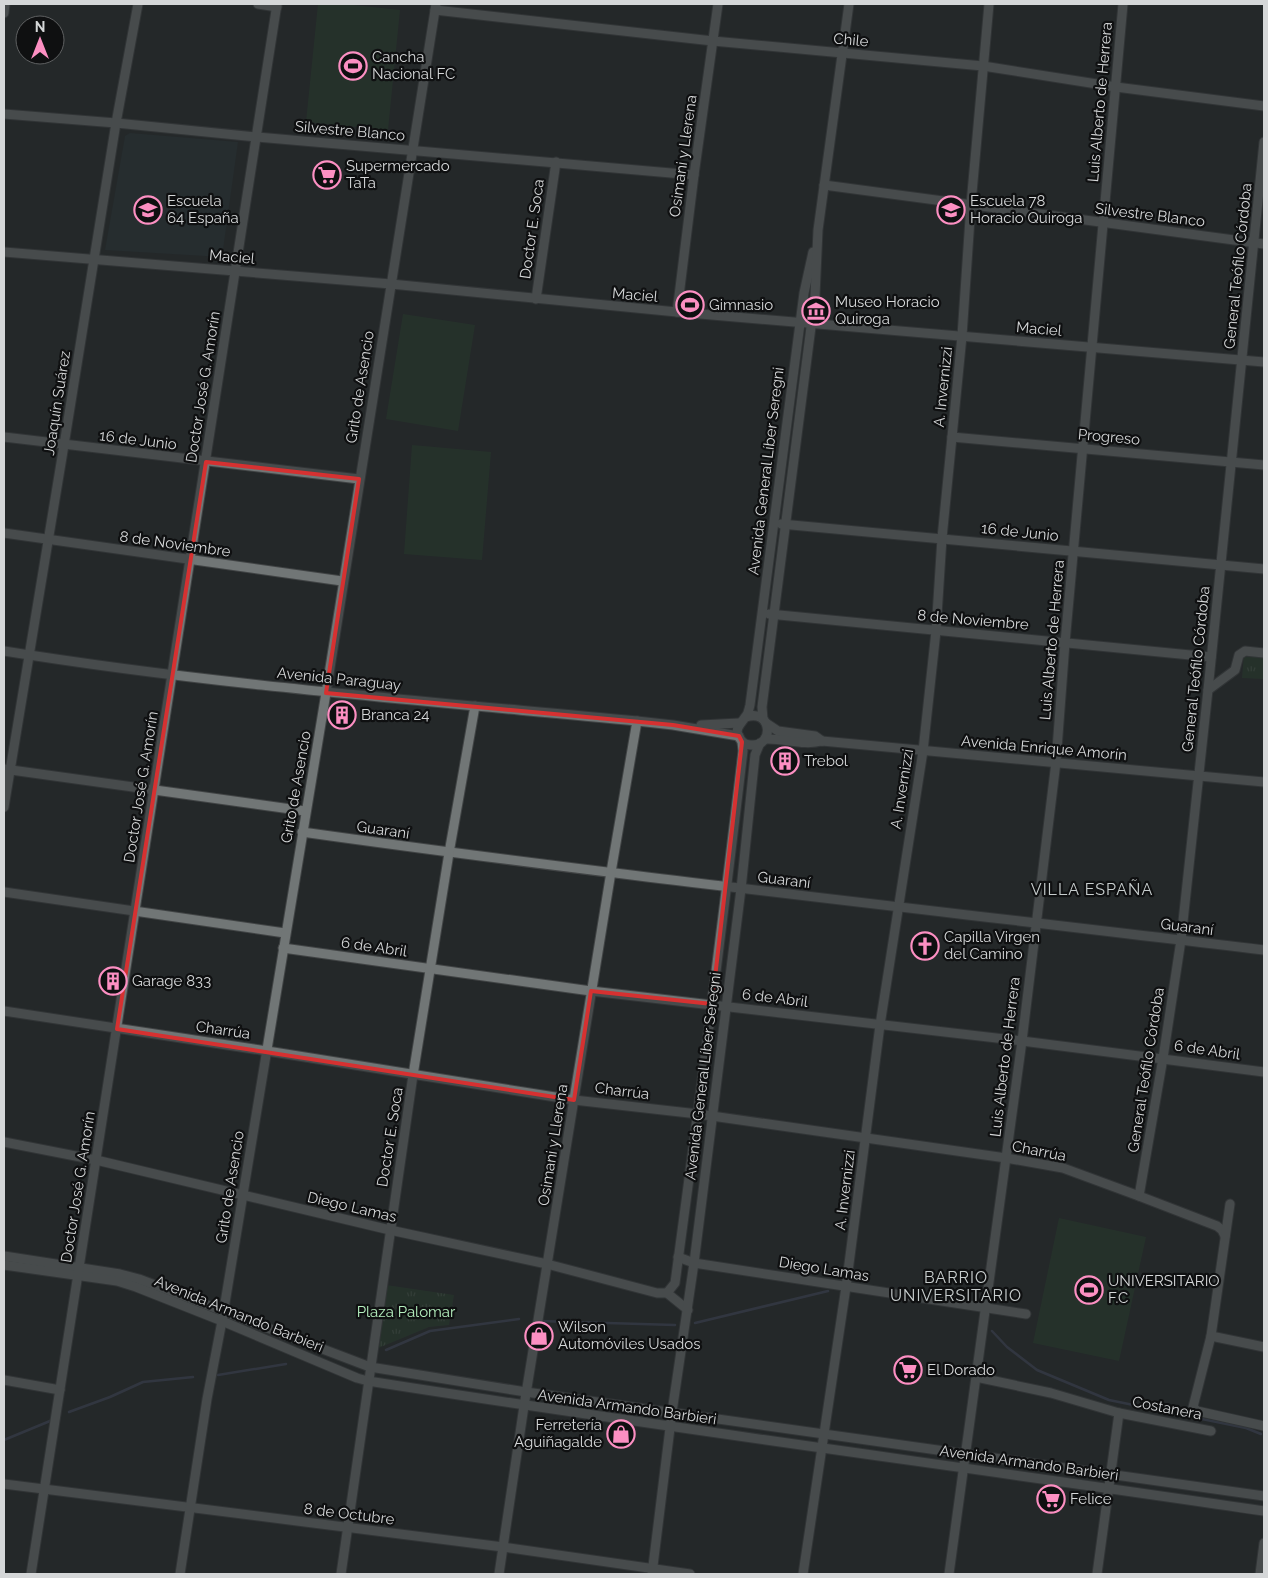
<svg xmlns="http://www.w3.org/2000/svg" width="1268" height="1578" font-family="Raleway,sans-serif">
	<style>
		.built { fill: #283335 }
		.grass { fill: url(#grass-tufts) }
		.pitch { fill: #273d2b }
		.lines { fill: none; stroke-linecap: round; stroke-linejoin: round }
		.stream { stroke: #42485b; stroke-width: 2.5 }
		.minor-casing { stroke: #414445; stroke-width: 11 }
		.minor { stroke: #717676; stroke-width: 9 }
		.marked { fill: none; stroke: #d63131; stroke-width: 4; stroke-linejoin: round }
		.labels { text-anchor: middle; stroke-width: 4.5; stroke-linejoin: round; paint-order: stroke }
		.street-label { font-size: 15px; fill: #d5d7d8; stroke: #0f1011 }
		.poi-label { font-size: 15px; fill: #d5d7d8; stroke: #0f1011; text-anchor: start }
		.park-label { font-size: 15px; fill: #b4efbe; stroke: #0f1011 }
		.neighbourhood-label { font-size: 16px; letter-spacing: 1px; fill: #c8cece; stroke: #0f1011 }
	</style>
	<defs>
		<pattern id="grass-tufts" width="24" height="20" patternUnits="userSpaceOnUse" patternTransform="scale(1.25)"><rect width="24" height="20" fill="#273d2b"/><path d="M3 7l-1-3M5 7V3M7 7l1-3M15 17l-1-3M17 17v-4M19 17l1-3" fill="none" stroke="#455849"/></pattern>
	</defs>
	<rect width="100%" height="100%" fill="#242829"/>
	<polygon class="built" points="130,133 238,142 222,257 105,250 125,136"/>
	<g class="grass">
		<polygon points="1244,654 1264,655 1264,679 1242,678"/>
		<polygon points="386,1285 454,1295 449,1325 429,1327 376,1349"/>
	</g>
	<g class="pitch">
		<polygon points="318,4 344,4 400,10 388,130 306,122"/>
		<polygon points="403,314 475,325 458,431 386,419"/>
		<polygon points="412,445 491,452 482,560 404,554"/>
		<polygon points="1059,1218 1146,1237 1119,1361 1033,1343"/>
	</g>
	<g class="lines">
		<g class="stream">
			<polyline points="539,1321 675,1325"/>
			<polyline points="695,1323 828,1291"/>
			<polyline points="992,1331 1007,1347 1037,1370 1109,1400 1246,1428 1261,1434"/>
			<polyline points="386,1350 430,1331 519,1319"/>
			<polyline points="218,1375 286,1364"/>
			<polyline points="69,1412 110,1397 143,1382 193,1377"/>
			<polyline points="4,1440 50,1421"/>
		</g>
		<g class="minor-casing">
			<g id="minor">
				<polyline points="258,4 277,7"/>
				<polyline points="435,10 713,41 983,66 1116,87 1264,106"/>
				<polyline points="4,13 5,4"/>
				<polyline points="4,114 116,123 257,137 694,175"/>
				<polyline points="824,185 1264,244"/>
				<polyline points="4,252 391,284 677,312 1264,362"/>
				<polyline points="536,299 556,162"/>
				<polyline points="677,312 694,175 718,4"/>
				<polyline points="4,437 359,479"/>
				<polyline points="952,437 1264,465"/>
				<polyline points="781,524 1264,569"/>
				<polyline points="4,533 342,581"/>
				<polyline points="769,614 1211,657"/>
				<path d="M4 651C214 685 426 701 637 721L673 725 739 736"/>
				<polyline points="1208,690 1235,670 1239,655 1245,651 1264,653"/>
				<path d="M746 717C772 708 775 747 751 745 747 745 743 743 741 740 732 730 741 724 746 716 748 714 749 709 750 705L804 293 813 252"/>
				<polyline points="763,719 762,707 815,296 818,230 849,4"/>
				<polyline points="766,723 778,731 815,736 822,741"/>
				<polyline points="701,725 739,723"/>
				<path d="M765 739C784 738 803 746 822 741L1264 782"/>
				<polyline points="4,769 305,811"/>
				<polyline points="4,807 64,445 116,123 138,4"/>
				<path d="M302 832C622 877 943 911 1264 950"/>
				<polyline points="4,892 285,933"/>
				<polyline points="283,948 591,991 1022,1041 1264,1072"/>
				<polyline points="4,1011 267,1051 574,1100 698,1114 1006,1158 1063,1168 1139,1196 1217,1226 1222,1230 1225,1236"/>
				<polyline points="4,1142 96,1160 390,1230 547,1264 657,1293 667,1293 688,1310"/>
				<polyline points="1139,1196 1163,1058 1181,940 1208,690 1264,142"/>
				<polyline points="1230,1204 1211,1336 1193,1407 1197,1411 1264,1426"/>
				<polyline points="4,1256 120,1274 139,1279 370,1367 526,1392 1264,1496"/>
				<polyline points="678,1257 694,1263 1026,1314"/>
				<path d="M4 1265 117 1281 136 1287 222 1321 357 1378 368 1381C666 1428 966 1467 1264 1511"/>
				<path d="M667 1293 675 1283C699 1106 722 929 743 751L742 742"/>
				<polyline points="1211,1336 1264,1347"/>
				<polyline points="976,1377 1051,1393 1119,1413 1211,1431"/>
				<polyline points="4,1380 60,1390"/>
				<polyline points="4,1484 503,1547 690,1574"/>
				<polyline points="31,1574 277,4"/>
				<polyline points="180,1574 207,1399 222,1321 326,693 436,4"/>
				<polyline points="341,1574 413,1075 449,853 475,706"/>
				<polyline points="499,1574 524,1406 611,872 637,721"/>
				<polyline points="652,1574 672,1412 694,1263 741,889 755,755 760,743"/>
				<polyline points="803,1574 846,1287 880,1025 923,751 936,631 942,538 962,336 971,204 989,4"/>
				<polyline points="949,1574 1022,1041 1056,762 1065,643 1123,4"/>
				<polyline points="1097,1574 1119,1413"/>
				<polyline points="1260,1574 1264,1543"/>
			</g>
		</g>
		<use href="#minor" class="minor"/>
	</g>
	<path d="M0 0H1268V1578H0ZM206 462 359 479 326 693 673 725 739 736 742 742 712 1004 591 991 574 1100 117 1029Z" fill="#242829" fill-opacity=".55" fill-rule="evenodd"/>
	<path class="marked" d="M206 462 359 479 326 693 673 725 739 736 742 742 712 1004 591 991 574 1100 117 1029Z"/>
	<defs>
		<g id="stadium-ring" transform="scale(1.4375)"><circle r="9.5" fill="#0f1011" stroke="#fc8fc2" stroke-width="1.5"/><path d="M0-5a6.5 5 0 1 0 0 10a6.5 5 0 1 0 0-10ZM-3.5-1.8h7v3.6h-7Z" fill="#fc8fc2"/></g>
		<g id="supermarket-ring" transform="scale(1.4375)"><circle r="9.5" fill="#0f1011" stroke="#fc8fc2" stroke-width="1.5"/><path d="M-6-5.5h2.5l.6 2H6L4.5 2H-2.5L-4.4-4H-6ZM-1.5 3.2a1.3 1.3 0 1 0 .1 0ZM3 3.2a1.3 1.3 0 1 0 .1 0Z" fill="#fc8fc2"/></g>
		<g id="school-ring" transform="scale(1.4375)"><circle r="9.5" fill="#0f1011" stroke="#fc8fc2" stroke-width="1.5"/><path d="M0-5L7-2L0 1L-7-2ZM-4 1L0 2.5L4 1V4Q0 6-4 4Z" fill="#fc8fc2"/></g>
		<g id="museum-ring" transform="scale(1.4375)"><circle r="9.5" fill="#0f1011" stroke="#fc8fc2" stroke-width="1.5"/><path d="M0-6L6-3V-2H-6V-3ZM-5-1h2V3h-2ZM-1-1h2V3h-2ZM3-1h2V3H3ZM-6 4H6V6H-6Z" fill="#fc8fc2"/></g>
		<g id="building-ring" transform="scale(1.4375)"><circle r="9.5" fill="#0f1011" stroke="#fc8fc2" stroke-width="1.5"/><path d="M-4-6H4V6H1V3H-1V6H-4ZM-2.5-4.3h1.7v1.8h-1.7ZM.8-4.3h1.7v1.8H.8ZM-2.5-1h1.7V.8h-1.7ZM.8-1h1.7V.8H.8Z" fill="#fc8fc2"/></g>
		<g id="church-ring" transform="scale(1.4375)"><circle r="9.5" fill="#0f1011" stroke="#fc8fc2" stroke-width="1.5"/><path d="M-1.2-6h2.4v3.5h3.3v2.4h-3.3V6h-2.4V-.1h-3.3v-2.4h3.3Z" fill="#fc8fc2"/></g>
		<g id="shop-ring" transform="scale(1.4375)"><circle r="9.5" fill="#0f1011" stroke="#fc8fc2" stroke-width="1.5"/><path d="M-5-2.5h2.3a2.7 3.5 0 0 1 5.4 0H5L5.5 6h-11ZM-1.5-2.5h3a1.5 2.3 0 0 0-3 0Z" fill="#fc8fc2"/></g>
	</defs>
	<g fill-rule="evenodd">
		<use href="#stadium-ring" x="353" y="66"/>
		<use href="#supermarket-ring" x="327" y="175"/>
		<use href="#school-ring" x="148" y="210"/>
		<use href="#school-ring" x="951" y="210"/>
		<use href="#stadium-ring" x="690" y="305"/>
		<use href="#museum-ring" x="816" y="311"/>
		<use href="#building-ring" x="342" y="715"/>
		<use href="#building-ring" x="785" y="761"/>
		<use href="#church-ring" x="925" y="946"/>
		<use href="#building-ring" x="113" y="981"/>
		<use href="#stadium-ring" x="1089" y="1290"/>
		<use href="#shop-ring" x="539" y="1336"/>
		<use href="#supermarket-ring" x="908" y="1370"/>
		<use href="#shop-ring" x="621" y="1434"/>
		<use href="#supermarket-ring" x="1051" y="1499"/>
	</g>
	<g class="labels">
		<g class="street-label">
			<text transform="translate(851 40) rotate(5)" y="5">Chile</text>
			<text transform="translate(1100 102) rotate(-85)" y="5">Luis Alberto de Herrera</text>
			<text transform="translate(350 131) rotate(5)" y="5">Silvestre Blanco</text>
			<text transform="translate(683 156) rotate(-82)" y="5">Osimani y Llerena</text>
			<text transform="translate(1150 215) rotate(7)" y="5">Silvestre Blanco</text>
			<text transform="translate(532 229) rotate(-82)" y="5">Doctor E. Soca</text>
			<text transform="translate(232 257) rotate(5)" y="5">Maciel</text>
			<text transform="translate(1238 266) rotate(-84)" y="5">General Teófilo Córdoba</text>
			<text transform="translate(635 295) rotate(5)" y="5">Maciel</text>
			<text transform="translate(1039 329) rotate(5)" y="5">Maciel</text>
			<text transform="translate(203 387) rotate(-81)" y="5">Doctor José G. Amorín</text>
			<text transform="translate(360 387) rotate(-81)" y="5">Grito de Asencio</text>
			<text transform="translate(943 387) rotate(-84)" y="5">A. Invernizzi</text>
			<text transform="translate(57 403) rotate(-81)" y="5">Joaquín Suárez</text>
			<text transform="translate(1109 437) rotate(5)" y="5">Progreso</text>
			<text transform="translate(138 440) rotate(7)" y="5">16 de Junio</text>
			<text transform="translate(766 471) rotate(-83)" y="5">Avenida General Líber Seregni</text>
			<text transform="translate(1020 532) rotate(6)" y="5">16 de Junio</text>
			<text transform="translate(175 544) rotate(8)" y="5">8 de Noviembre</text>
			<text transform="translate(973 620) rotate(5)" y="5">8 de Noviembre</text>
			<text transform="translate(1052 640) rotate(-85)" y="5">Luis Alberto de Herrera</text>
			<text transform="translate(1196 669) rotate(-84)" y="5">General Teófilo Córdoba</text>
			<text transform="translate(339 679) rotate(6)" y="5">Avenida Paraguay</text>
			<text transform="translate(1044 748) rotate(5)" y="5">Avenida Enrique Amorín</text>
			<text transform="translate(141 787) rotate(-81)" y="5">Doctor José G. Amorín</text>
			<text transform="translate(296 787) rotate(-80)" y="5">Grito de Asencio</text>
			<text transform="translate(902 789) rotate(-81)" y="5">A. Invernizzi</text>
			<text transform="translate(383 830) rotate(8)" y="5">Guaraní</text>
			<text transform="translate(784 880) rotate(7)" y="5">Guaraní</text>
			<text transform="translate(1187 927) rotate(7)" y="5">Guaraní</text>
			<text transform="translate(374 947) rotate(8)" y="5">6 de Abril</text>
			<text transform="translate(775 998) rotate(7)" y="5">6 de Abril</text>
			<text transform="translate(223 1030) rotate(8)" y="5">Charrúa</text>
			<text transform="translate(1207 1050) rotate(8)" y="5">6 de Abril</text>
			<text transform="translate(1005 1057) rotate(-83)" y="5">Luis Alberto de Herrera</text>
			<text transform="translate(1146 1070) rotate(-81)" y="5">General Teófilo Córdoba</text>
			<text transform="translate(703 1076) rotate(-83)" y="5">Avenida General Líber Seregni</text>
			<text transform="translate(622 1091) rotate(7)" y="5">Charrúa</text>
			<text transform="translate(390 1137) rotate(-81)" y="5">Doctor E. Soca</text>
			<text transform="translate(553 1145) rotate(-81)" y="5">Osimani y Llerena</text>
			<text transform="translate(1039 1151) rotate(11)" y="5">Charrúa</text>
			<text transform="translate(78 1187) rotate(-81)" y="5">Doctor José G. Amorín</text>
			<text transform="translate(230 1187) rotate(-81)" y="5">Grito de Asencio</text>
			<text transform="translate(845 1190) rotate(-83)" y="5">A. Invernizzi</text>
			<text transform="translate(352 1207) rotate(13)" y="5">Diego Lamas</text>
			<text transform="translate(824 1269) rotate(9)" y="5">Diego Lamas</text>
			<text transform="translate(239 1314) rotate(22)" y="5">Avenida Armando Barbieri</text>
			<text transform="translate(627 1407) rotate(8)" y="5">Avenida Armando Barbieri</text>
			<text transform="translate(1167 1408) rotate(11)" y="5">Costanera</text>
			<text transform="translate(1029 1463) rotate(8)" y="5">Avenida Armando Barbieri</text>
			<text transform="translate(349 1514) rotate(7)" y="5">8 de Octubre</text>
		</g>
		<g class="poi-label">
			<text x="372" y="62">Cancha<tspan x="372" dy="17">Nacional FC</tspan></text>
			<text x="346" y="171">Supermercado<tspan x="346" dy="17">TaTa</tspan></text>
			<text x="167" y="206">Escuela<tspan x="167" dy="17">64 España</tspan></text>
			<text x="970" y="206">Escuela 78<tspan x="970" dy="17">Horacio Quiroga</tspan></text>
			<text x="835" y="307">Museo Horacio<tspan x="835" dy="17">Quiroga</tspan></text>
			<text x="709" y="310">Gimnasio</text>
			<text x="361" y="720">Branca 24</text>
			<text x="804" y="766">Trebol</text>
			<text x="944" y="942">Capilla Virgen<tspan x="944" dy="17">del Camino</tspan></text>
			<text x="132" y="986">Garage 833</text>
			<text x="1108" y="1286">UNIVERSITARIO<tspan x="1108" dy="17">F.C</tspan></text>
			<text x="558" y="1332">Wilson<tspan x="558" dy="17">Automóviles Usados</tspan></text>
			<text x="927" y="1375">El Dorado</text>
			<text x="602" y="1430" text-anchor="end">Ferretería<tspan x="602" dy="17">Aguiñagalde</tspan></text>
			<text x="1070" y="1504">Felice</text>
		</g>
		<g class="park-label">
			<text x="406" y="1317">Plaza Palomar</text>
		</g>
		<g class="neighbourhood-label">
			<text x="1092" y="895">VILLA ESPAÑA</text>
			<text x="956" y="1283">BARRIO<tspan x="956" dy="18">UNIVERSITARIO</tspan></text>
		</g>
	</g>
	<rect width="1268" height="1578" fill="none" stroke="#d5d7d8" stroke-width="10"/>
	<g transform="translate(40 40)"><circle r="24" fill="#0f1011" stroke="#5e6061"/>
	<path d="M0-4L9 19L0 12L-9 19Z" fill="#fc8fc2"/>
	<text y="-8" font-size="14" font-weight="bold" text-anchor="middle" fill="#d5d7d8">N</text>
	</g>
</svg>
